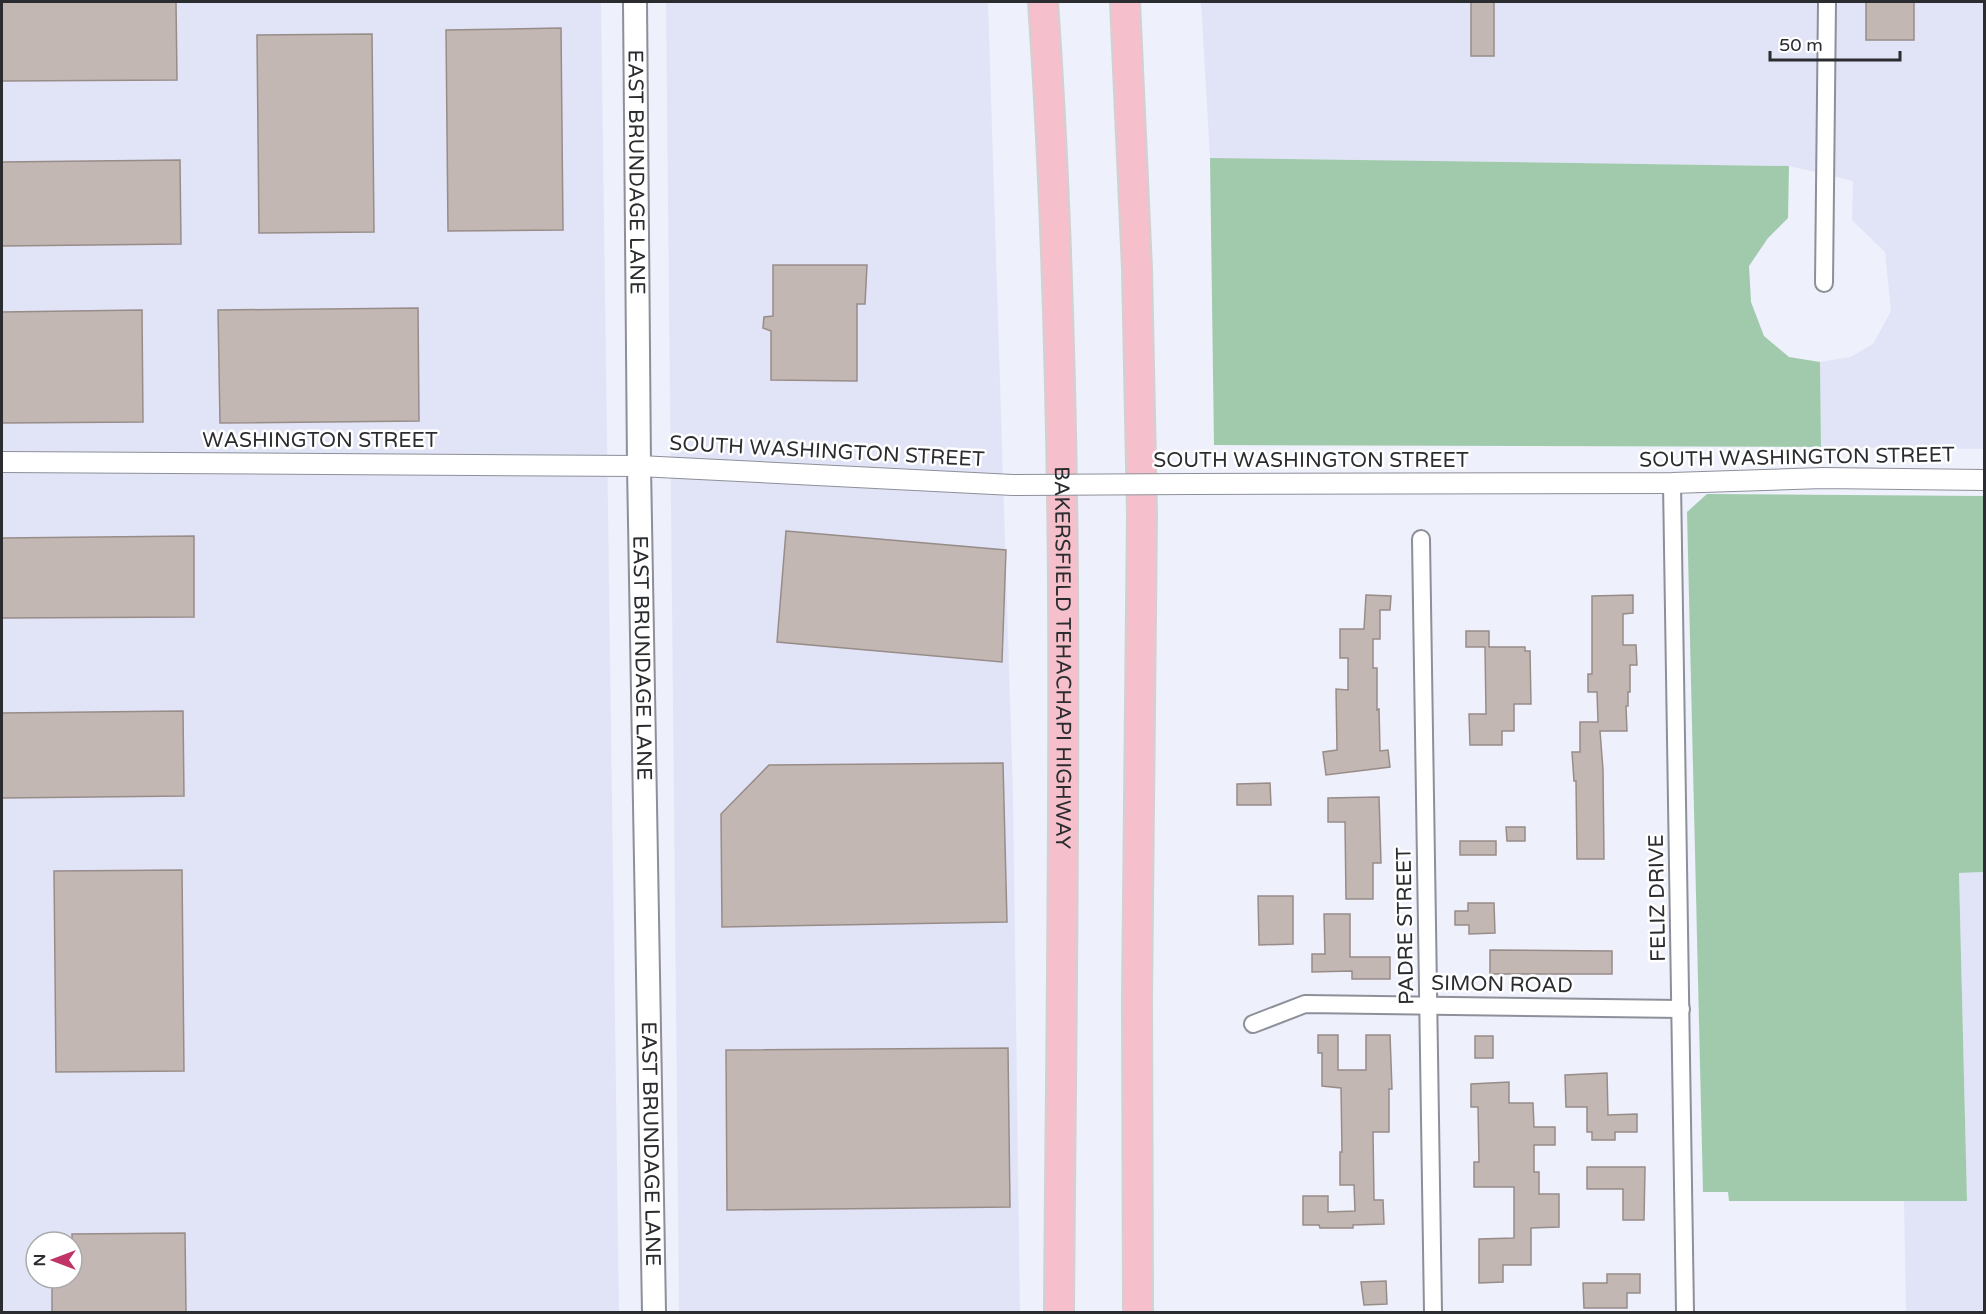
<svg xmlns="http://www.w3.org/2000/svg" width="1986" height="1314" font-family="'Varela Round',sans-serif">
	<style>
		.built { fill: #e1e4f6; fill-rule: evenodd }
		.green { fill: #a1caad }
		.building { fill: #c3b7b4; stroke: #988c89; stroke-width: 1.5 }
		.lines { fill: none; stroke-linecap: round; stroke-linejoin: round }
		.minor-casing { stroke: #8d8f99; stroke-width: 20 }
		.tertiary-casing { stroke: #8d8f99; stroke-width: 22 }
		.secondary-casing { stroke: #8d8f99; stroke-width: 26 }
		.motorway-casing { stroke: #d0d1d1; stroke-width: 32 }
		.minor { stroke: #fff; stroke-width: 16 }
		.tertiary { stroke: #fff; stroke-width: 20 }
		.secondary { stroke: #fff; stroke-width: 22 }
		.motorway { stroke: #f5c0cb; stroke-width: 28 }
		.tertiary-bridge-casing { stroke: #8d8f99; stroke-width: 22; stroke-linecap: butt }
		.tertiary-bridge { stroke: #fff; stroke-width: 20 }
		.labels { text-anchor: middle; stroke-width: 5; stroke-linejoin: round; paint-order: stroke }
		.street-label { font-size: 21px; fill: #2b2c30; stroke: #fff }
	</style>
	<rect width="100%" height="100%" fill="#eef0fb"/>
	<g class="built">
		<path d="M2 2H601L619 1312H2ZM36 1242H72V1278H36Z"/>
		<polygon points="666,2 988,2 1013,794 1020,1312 679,1312"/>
		<polygon points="1201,2 1984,2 1984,449 1821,447 1820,362 1850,357 1873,344 1891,311 1885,252 1852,220 1853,181 1789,166 1210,158"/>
		<polygon points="1984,872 1984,1312 1906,1312 1904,1201 1967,1201 1959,873"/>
	</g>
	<g class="green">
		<polygon points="1210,158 1789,166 1788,218 1768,238 1749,266 1751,302 1764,336 1789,357 1820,362 1821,447 1214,445"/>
		<polygon points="1707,494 1984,496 1984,872 1959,873 1967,1201 1729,1201 1728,1192 1703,1192 1687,512"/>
	</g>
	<g class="building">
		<polygon points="2,2 176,2 177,80 2,81"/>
		<rect x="1471" y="2" width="23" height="54"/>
		<rect x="1866" y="2" width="48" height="38"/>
		<polygon points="561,28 563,230 448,231 446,30"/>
		<polygon points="372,34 374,232 259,233 257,35"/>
		<polygon points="180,160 181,244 2,246 2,162"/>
		<polygon points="773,265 867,265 865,304 857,304 857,381 771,380 771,331 763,328 764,317 773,316"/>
		<polygon points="418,308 419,421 220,423 218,310"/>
		<polygon points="142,310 143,422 2,423 2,312"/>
		<polygon points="786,531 1006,550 1002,662 777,642"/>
		<polygon points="194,536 194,617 2,618 2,538"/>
		<polygon points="1366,595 1391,596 1390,610 1380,610 1380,639 1373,639 1373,668 1377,668 1377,710 1379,709 1380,751 1388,750 1390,767 1326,775 1323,752 1337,750 1336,689 1348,690 1348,658 1340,658 1340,629 1364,629"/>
		<polygon points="1633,595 1633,613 1623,614 1623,645 1636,645 1637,665 1630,665 1630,692 1628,692 1628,706 1626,706 1627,731 1600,731 1603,770 1604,859 1577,859 1576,781 1574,781 1572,752 1580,752 1580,722 1598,722 1597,692 1588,692 1588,674 1592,674 1592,596"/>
		<polygon points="1466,631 1489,631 1489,647 1525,647 1525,651 1530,651 1531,704 1514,704 1514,731 1502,731 1502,745 1470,745 1469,714 1486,714 1485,647 1466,647"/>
		<polygon points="183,711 184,796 2,798 2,713"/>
		<polygon points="1003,763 1007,922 722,927 721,814 769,765"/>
		<polygon points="1270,783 1271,805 1237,805 1237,784"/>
		<polygon points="1379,797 1381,863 1373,863 1373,899 1346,899 1345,822 1328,822 1328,798"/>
		<polygon points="1506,827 1525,827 1525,841 1507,841"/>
		<rect x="1460" y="841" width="36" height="14"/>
		<polygon points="182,870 184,1071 56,1072 54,871"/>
		<polygon points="1258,896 1293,896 1293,944 1259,945"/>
		<polygon points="1468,903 1494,903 1495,933 1469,934 1469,925 1455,925 1455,911 1468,911"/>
		<polygon points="1324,914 1350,914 1350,957 1390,957 1390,979 1352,979 1352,971 1312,972 1312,954 1325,954"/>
		<polygon points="1490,950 1612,951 1612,974 1490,974"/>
		<polygon points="1318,1035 1338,1035 1338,1070 1366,1070 1366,1035 1390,1035 1392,1089 1389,1089 1389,1132 1373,1132 1374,1200 1383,1200 1384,1224 1353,1225 1353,1228 1320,1228 1319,1225 1303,1225 1303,1196 1328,1196 1328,1212 1355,1211 1354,1185 1340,1185 1340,1152 1342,1152 1341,1088 1322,1086 1322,1053 1318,1053"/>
		<rect x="1475" y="1036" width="18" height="22"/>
		<polygon points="1008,1048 1010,1207 727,1210 726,1050"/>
		<polygon points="1607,1073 1608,1115 1637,1114 1637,1132 1615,1132 1615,1140 1592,1140 1592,1132 1587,1132 1587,1107 1566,1107 1565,1075"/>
		<polygon points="1509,1082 1509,1103 1533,1103 1534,1127 1555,1127 1555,1145 1534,1145 1534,1172 1539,1172 1539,1194 1559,1194 1559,1227 1531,1228 1531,1265 1503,1265 1503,1282 1479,1283 1479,1239 1514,1238 1514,1187 1474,1187 1474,1162 1479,1162 1478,1107 1471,1107 1471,1084"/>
		<polygon points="1587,1167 1645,1167 1644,1220 1623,1220 1623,1189 1587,1189"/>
		<polygon points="185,1233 186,1312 52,1312 52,1278 72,1278 72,1234"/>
		<polygon points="1607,1274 1640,1274 1640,1293 1627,1293 1627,1308 1584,1308 1583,1283 1607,1283"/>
		<polygon points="1386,1281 1387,1304 1364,1305 1361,1282"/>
	</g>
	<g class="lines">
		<g class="minor-casing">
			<g id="minor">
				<polyline points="1824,283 1827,2"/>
				<polyline points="1672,483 1685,1312"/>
				<polyline points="1421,539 1433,1312"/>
				<polyline points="1253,1024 1305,1004 1681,1009"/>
			</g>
		</g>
		<g class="tertiary-casing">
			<g id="tertiary">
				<polyline points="2,462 639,466 1013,485"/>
				<polyline points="1191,484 1672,483 1823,478 1984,480"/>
			</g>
		</g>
		<g class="secondary-casing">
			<g id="secondary">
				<path id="s1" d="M635 2 639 466 654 1312"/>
			</g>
		</g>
		<g class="motorway-casing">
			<g id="motorway">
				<path id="s2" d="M1043 2C1073 438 1062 876 1059 1312"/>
				<polyline points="1125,2 1137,269 1142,513 1137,999 1138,1312"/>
			</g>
		</g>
		<use href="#minor" class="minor"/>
		<use href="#tertiary" class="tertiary"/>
		<use href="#secondary" class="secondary"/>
		<use href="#motorway" class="motorway"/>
		<g class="tertiary-bridge-casing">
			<polyline id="tertiary-bridge" points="1013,485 1191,484"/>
		</g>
		<use href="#tertiary-bridge" class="tertiary-bridge"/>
	</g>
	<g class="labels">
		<g class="street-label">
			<text dy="7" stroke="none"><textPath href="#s1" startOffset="170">EAST BRUNDAGE LANE</textPath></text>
			<text x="320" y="447">WASHINGTON STREET</text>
			<text transform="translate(827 451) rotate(3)" y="7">SOUTH WASHINGTON STREET</text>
			<text transform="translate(1797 457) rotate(-1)" y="7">SOUTH WASHINGTON STREET</text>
			<text x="1311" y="467">SOUTH WASHINGTON STREET</text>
			<text dy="7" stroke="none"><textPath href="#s1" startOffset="656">EAST BRUNDAGE LANE</textPath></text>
			<text dy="7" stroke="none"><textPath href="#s2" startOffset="656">BAKERSFIELD TEHACHAPI HIGHWAY</textPath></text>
			<text transform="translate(1657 898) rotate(-91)" y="7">FELIZ DRIVE</text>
			<text transform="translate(1405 926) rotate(-91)" y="7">PADRE STREET</text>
			<text transform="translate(1502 984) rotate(1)" y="7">SIMON ROAD</text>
			<text dy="7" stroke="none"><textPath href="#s1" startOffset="1142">EAST BRUNDAGE LANE</textPath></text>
		</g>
	</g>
	<rect width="1986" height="1314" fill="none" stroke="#2b2c30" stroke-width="6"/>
	<g transform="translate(54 1260) rotate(270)"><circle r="28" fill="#ffffff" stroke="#aaabac" stroke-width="1.5"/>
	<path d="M0-4.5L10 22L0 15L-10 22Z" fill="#c03467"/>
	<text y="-9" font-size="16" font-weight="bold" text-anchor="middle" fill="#2b2c30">N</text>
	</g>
	<path d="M1770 51v9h130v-9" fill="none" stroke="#2b2c30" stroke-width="3"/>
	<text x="1779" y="51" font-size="18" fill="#2b2c30" stroke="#ffffff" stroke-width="4.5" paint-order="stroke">50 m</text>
</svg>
